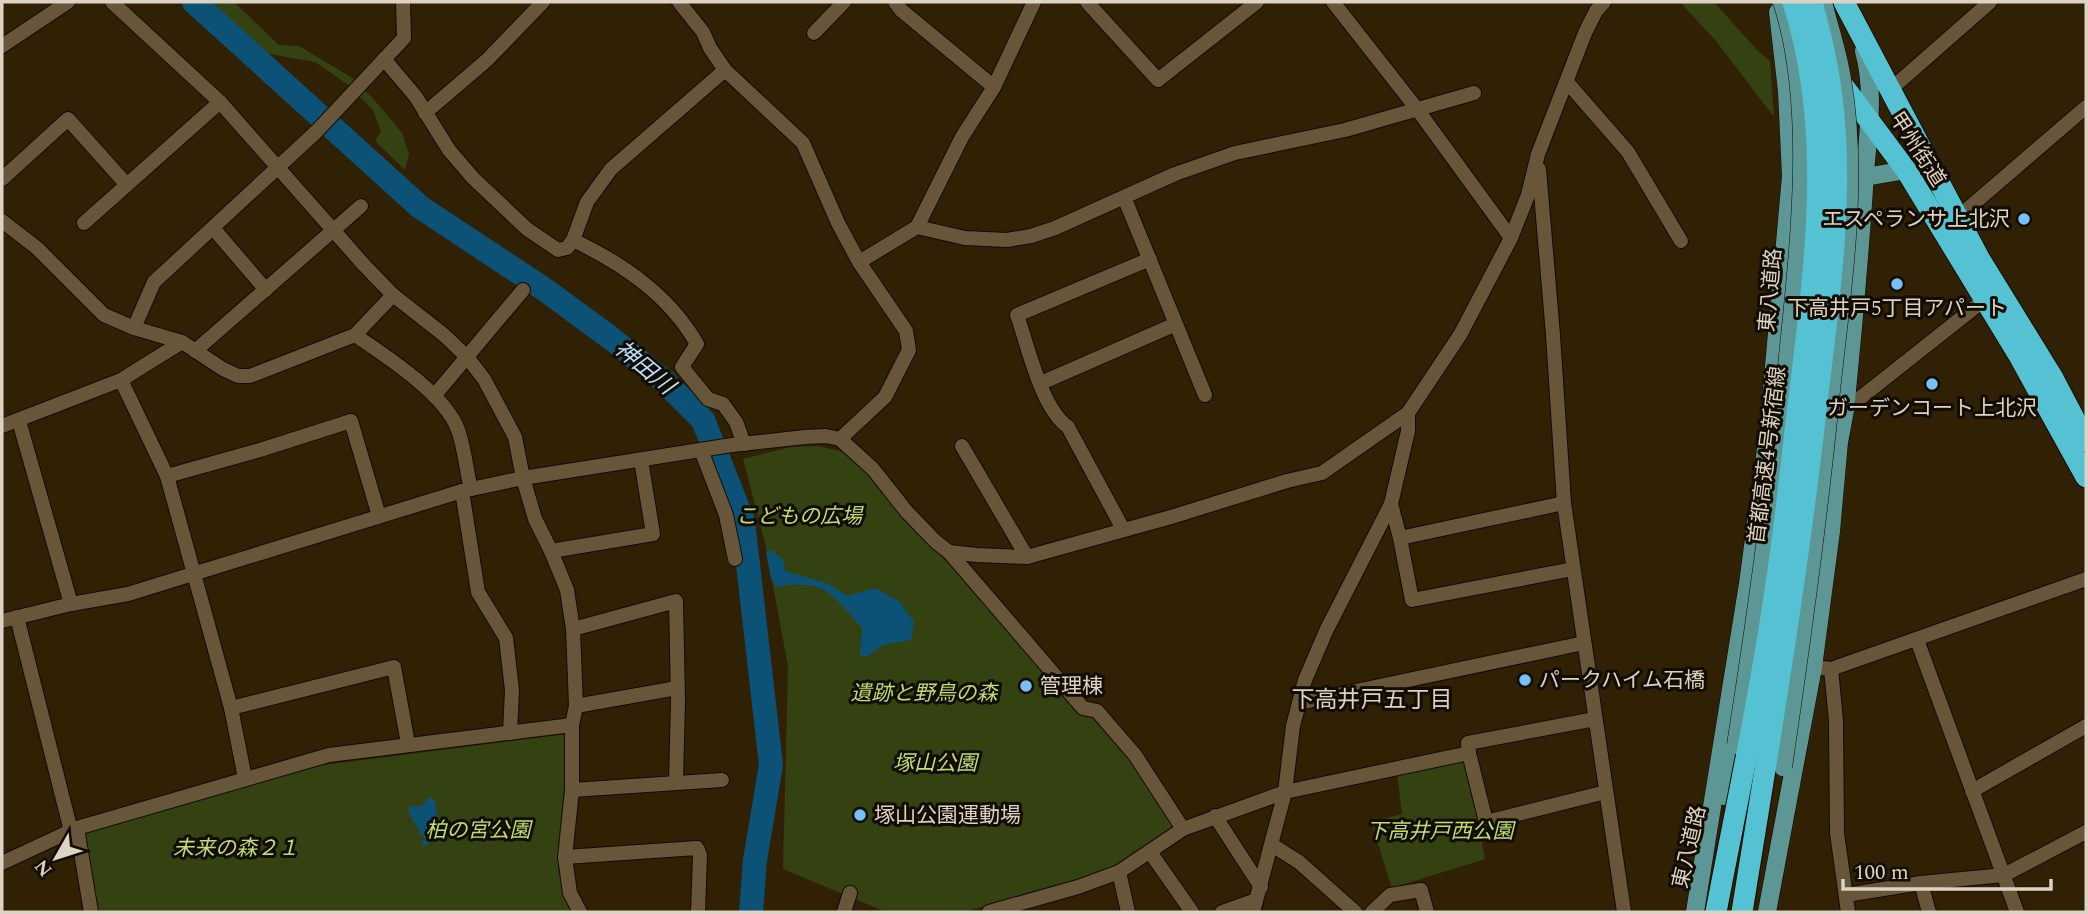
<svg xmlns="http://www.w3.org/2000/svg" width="2088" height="914" font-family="Spectral,'Noto Sans JP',serif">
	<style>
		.green { fill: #344111 }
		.water { fill: #0c5176 }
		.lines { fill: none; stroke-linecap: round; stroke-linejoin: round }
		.river { stroke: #0c5176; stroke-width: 24 }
		.minor-casing { stroke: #150a00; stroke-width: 16 }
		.major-casing { stroke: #150a00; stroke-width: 19 }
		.highway-casing { stroke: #150a00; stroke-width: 23 }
		.minor { stroke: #67563a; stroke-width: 14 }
		.major { stroke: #5c9795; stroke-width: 18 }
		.highway { stroke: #54c2d2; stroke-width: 21 }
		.major-bridge-casing { stroke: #150a00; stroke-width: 19; stroke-linecap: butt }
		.highway-bridge-casing { stroke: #150a00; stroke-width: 23; stroke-linecap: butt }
		.major-bridge { stroke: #5c9795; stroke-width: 18 }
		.highway-bridge { stroke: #54c2d2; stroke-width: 21 }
		.poi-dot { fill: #77c0f7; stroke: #120c03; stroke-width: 2.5 }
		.labels { text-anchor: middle; stroke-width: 6; stroke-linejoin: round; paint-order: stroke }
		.street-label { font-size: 21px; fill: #ddd3c4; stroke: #120c03 }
		.poi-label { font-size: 21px; fill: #ddd3c4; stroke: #120c03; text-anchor: start }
		.park-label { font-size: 21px; font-style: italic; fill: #bede72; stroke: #120c03 }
		.water-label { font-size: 23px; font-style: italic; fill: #b8dffa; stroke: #120c03 }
		.neighbourhood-label { font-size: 23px; fill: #ddd3c4; stroke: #120c03 }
	</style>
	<rect width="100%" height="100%" fill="#302105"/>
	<g class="green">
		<polygon points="209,2 234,2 279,45 299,46 354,79 376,102 402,133 409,154 405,170 375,141 381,131 373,110 347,84 315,62 264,53"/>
		<polygon points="1680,2 1714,2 1756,49 1770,61 1774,117 1716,41"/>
		<polygon points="818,446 844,452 860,464 925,540 1041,657 1129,756 1179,828 1117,869 963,912 886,912 783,869 788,666 765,543 743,459 791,447"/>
		<polygon points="568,734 558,868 572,912 97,912 85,832 308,767"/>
		<polygon points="1465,756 1485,859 1392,888 1371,822 1402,814 1397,773"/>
	</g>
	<g class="water">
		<path d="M771 550 783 559 785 571 827 583 848 596 875 588 899 601 914 622 911 640 883 645 868 656 860 657 862 628C832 595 826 578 777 587L771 579 766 552Z"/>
		<polygon points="430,797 435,801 437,816 447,833 452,833 453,835 442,842 430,839 428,845 423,846 421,841 425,840 423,834 419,836 419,828 413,821 408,809 412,806 420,807"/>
	</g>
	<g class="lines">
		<polyline class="river" points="194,2 420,207 544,289 612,339 664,381 703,420 743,521 771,765 755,860 751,912"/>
		<g class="minor-casing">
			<g id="minor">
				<polyline points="112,2 220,102 364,265 393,295 444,335 467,357 484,379 515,437 523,478 535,519 551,551 567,590 573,629 576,706 572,725 572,790 565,857 570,893 580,912"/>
				<polyline points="679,2 703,32 710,48 725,70 803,143 838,223 859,262 906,331 909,350 885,397 840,439"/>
				<polyline points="895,2 901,10 994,87"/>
				<polyline points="1087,2 1158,80 1257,2"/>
				<polyline points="1333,2 1417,109 1511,238"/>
				<polyline points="814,33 844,2"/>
				<polyline points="2,46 68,2"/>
				<polyline points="384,59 416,97 449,150 473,178 527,229 558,250 567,248 573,240 587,202 611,169 725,70"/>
				<polyline points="1567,82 1628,152 1681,241"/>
				<polyline points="1891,89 1990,2"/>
				<polyline points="425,113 487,60 543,2"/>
				<polyline points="1539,169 1553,335 1564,503 1624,912"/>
				<polyline points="2,179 68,119 127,185"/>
				<polyline points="1124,197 1205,395"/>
				<polyline points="1957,218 2086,107"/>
				<polyline points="2,221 37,248 104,315 134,328 182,342 223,369 238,376 250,376 355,335 393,295"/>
				<polyline points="84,223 220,102"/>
				<polyline points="917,227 965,238 1007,240 1031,236 1055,228 1175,174 1235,153 1345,130 1474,93"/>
				<polyline points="213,228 266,290"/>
				<path d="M573 240C623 264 669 295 697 344L682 367 708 399 723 404 736 422 744 444"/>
				<polyline points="859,262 917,227 962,137 994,87 1034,2"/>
				<polyline points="134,328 154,282 317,131 404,38 403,2"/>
				<path d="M355 335C386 356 446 395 458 430 465 449 466 470 471 489"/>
				<polyline points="195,351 361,206"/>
				<polyline points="121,380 167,476 231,708 245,778"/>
				<polyline points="1041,383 1176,324"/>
				<polyline points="434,396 523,290"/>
				<polyline points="1845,410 1984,300"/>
				<polyline points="19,421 71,604"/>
				<polyline points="2,426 121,380 182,342"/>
				<polyline points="962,446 1027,557"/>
				<polyline points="701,450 726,515 735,559"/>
				<polyline points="167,476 260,450 351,421 379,516"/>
				<polyline points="462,491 478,592 506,638 512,690 510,733"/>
				<polyline points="1391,504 1400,538 1412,600 1573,569"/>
				<path d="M1123 529 1068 427C1041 408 1028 346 1017 315L1150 259"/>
				<polyline points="1400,538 1564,503"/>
				<polyline points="551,551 653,534 641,460"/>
				<polyline points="949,552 1083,708 1097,711 1135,755 1183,829"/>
				<polyline points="17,617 71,831"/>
				<polyline points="2,621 71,604 128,594 462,491 523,478 732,445 805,437 826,436 840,439 873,469 907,512 935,541 949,552 977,555 1027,557 1171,517 1287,481 1322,473 1408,413 1460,335 1511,238 1528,195 1538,154 1585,33 1596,11 1604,2"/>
				<polyline points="573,629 676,601 678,701 676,782"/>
				<polyline points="1917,640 2017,912"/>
				<polyline points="1813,667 1831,669 2086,579"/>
				<polyline points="1831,669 1836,721 1837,833 1848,912"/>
				<polyline points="1299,703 1584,643"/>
				<polyline points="576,706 677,688"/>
				<polyline points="231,708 394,667 408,744"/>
				<polyline points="1595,719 1468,743 1469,753 1486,822 1606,792"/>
				<polyline points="572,790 722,780"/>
				<polyline points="1972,791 2086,726"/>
				<polyline points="1215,816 1261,887"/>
				<polyline points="77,828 91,912"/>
				<polyline points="1272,845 1299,862 1355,912"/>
				<polyline points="1150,852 1192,912"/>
				<polyline points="565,857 697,848 700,855 698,912"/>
				<polyline points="2,863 77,828 329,755 572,725"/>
				<polyline points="1119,872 1128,912"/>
				<polyline points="1921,883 1929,912"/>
				<polyline points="1846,895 1921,883 2004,875 2086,832"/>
				<polyline points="844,912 850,893"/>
				<polyline points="989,912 1078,887 1119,872 1183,829 1285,792 1469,753"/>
				<polyline points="1222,912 1256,900"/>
				<polyline points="1253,912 1285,792 1293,726 1305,680 1327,629 1391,504 1408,431 1408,413"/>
				<polyline points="1372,912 1390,895 1421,890 1427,912"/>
			</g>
		</g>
		<g class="major-casing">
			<g id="major">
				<polyline points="1865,177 1906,170"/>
				<polyline points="1724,796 1736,745"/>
				<polyline points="1695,912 1748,584 1768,434 1791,176 1787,91 1778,12"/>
				<path d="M1767 912 1813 667 1831 531 1839 442 1845 410C1853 331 1860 253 1865 174 1868 133 1875 91 1864 51"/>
			</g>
		</g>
		<g class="highway-casing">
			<g id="highway">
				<polyline points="1844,2 1979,258 2053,378 2086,441"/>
				<polyline points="1836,76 1906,170 2018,354 2086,477"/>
			</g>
		</g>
		<use href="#minor" class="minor"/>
		<use href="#major" class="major"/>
		<use href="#highway" class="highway"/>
		<g class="major-bridge-casing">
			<g id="major-bridge">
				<path d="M1736 745C1756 619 1773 493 1787 366 1798 255 1817 108 1782 2"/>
				<path d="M1783 767C1801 645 1818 523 1830 400 1841 294 1860 185 1842 79 1838 53 1829 27 1823 2"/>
			</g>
		</g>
		<g class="highway-bridge-casing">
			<g id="highway-bridge">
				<path d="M1716 912C1737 803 1760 694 1776 584 1785 525 1791 465 1798 406 1814 273 1835 132 1793 2"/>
				<path d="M1742 912C1769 745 1797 579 1816 411 1828 306 1846 195 1831 90 1827 60 1820 31 1812 2"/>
			</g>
		</g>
		<use href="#major-bridge" class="major-bridge"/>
		<use href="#highway-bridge" class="highway-bridge"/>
	</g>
	<g class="poi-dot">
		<circle cx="2024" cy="219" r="7"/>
		<circle cx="1897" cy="284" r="7"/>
		<circle cx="1932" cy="384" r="7"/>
		<circle cx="1525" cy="680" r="7"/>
		<circle cx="1026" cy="686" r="7"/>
		<circle cx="860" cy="815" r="7"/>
	</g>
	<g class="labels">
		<g class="street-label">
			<text transform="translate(1918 149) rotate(57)" y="7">甲州街道</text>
			<text transform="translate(1770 290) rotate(-85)" y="7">東八道路</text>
			<text transform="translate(1767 455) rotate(-83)" y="7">首都高速4号新宿線</text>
			<text transform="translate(1689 847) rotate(-77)" y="7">東八道路</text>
		</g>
		<g class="poi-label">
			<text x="2010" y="226" text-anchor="end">エスペランサ上北沢</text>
			<text x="1897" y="315" text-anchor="middle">下高井戸5丁目アパート</text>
			<text x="1932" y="415" text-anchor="middle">ガーデンコート上北沢</text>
			<text x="1539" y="687">パークハイム石橋</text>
			<text x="1040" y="693">管理棟</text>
			<text x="874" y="822">塚山公園運動場</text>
		</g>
		<g class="park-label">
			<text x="799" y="523">こどもの広場</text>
			<text x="924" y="700">遺跡と野鳥の森</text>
			<text x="935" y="770">塚山公園</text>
			<text x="478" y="837">柏の宮公園</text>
			<text x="1440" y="838">下高井戸西公園</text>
			<text x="236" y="855">未来の森２１</text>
		</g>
		<g class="water-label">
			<text transform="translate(645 367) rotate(40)" y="8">神田川</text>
		</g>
		<g class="neighbourhood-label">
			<text x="1372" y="707">下高井戸五丁目</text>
		</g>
	</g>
	<rect width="2088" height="914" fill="none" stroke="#ddd3c4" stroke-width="7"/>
	<g transform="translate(56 858) rotate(231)" stroke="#120c03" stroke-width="5" paint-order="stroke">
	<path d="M0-5L12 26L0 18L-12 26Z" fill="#ddd3c4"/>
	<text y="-10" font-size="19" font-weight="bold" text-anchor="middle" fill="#ddd3c4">N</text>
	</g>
	<path d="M1843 879v10h208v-10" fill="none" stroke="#ddd3c4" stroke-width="3.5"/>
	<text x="1854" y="879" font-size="21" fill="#ddd3c4" stroke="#120c03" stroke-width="5" paint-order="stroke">100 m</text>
</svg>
